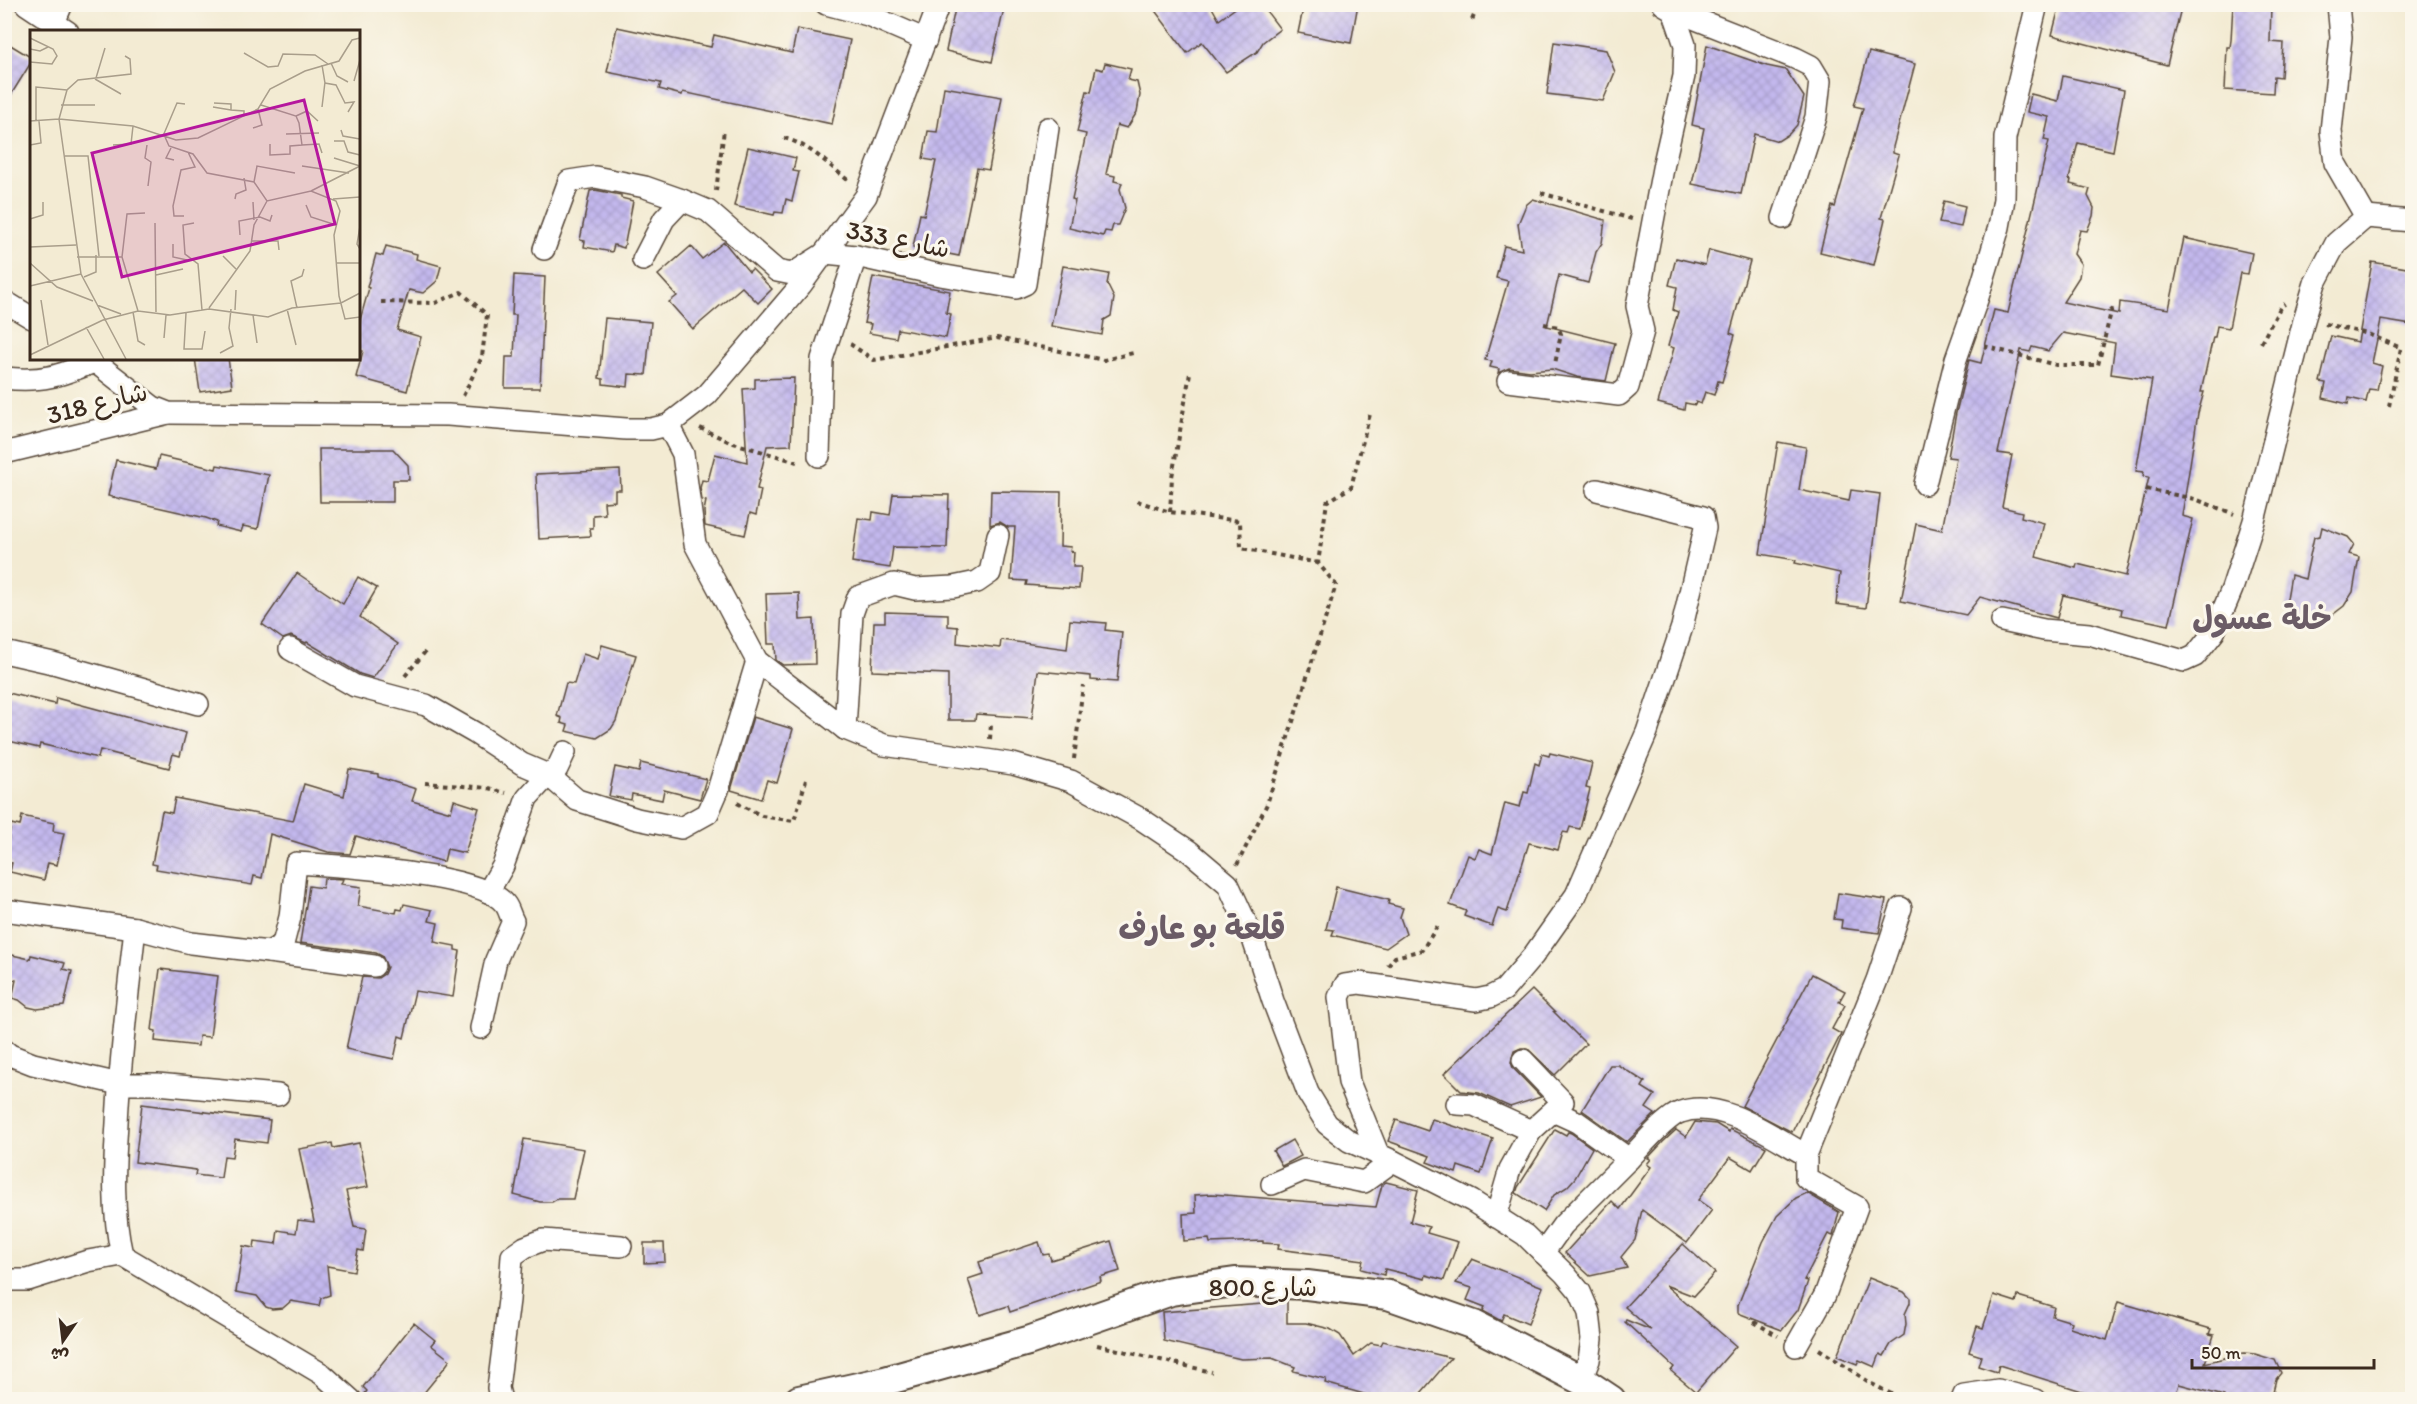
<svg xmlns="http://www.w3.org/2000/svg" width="2417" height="1404" font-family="Itim,'Playpen Sans Arabic',sans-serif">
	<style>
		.building { fill: url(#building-cross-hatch); fill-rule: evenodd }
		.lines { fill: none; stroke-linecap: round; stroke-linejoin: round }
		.minor-casing { stroke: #574739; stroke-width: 24 }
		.secondary-casing { stroke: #574739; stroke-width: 32 }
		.path { stroke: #574739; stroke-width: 4; stroke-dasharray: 4.5 4.5; stroke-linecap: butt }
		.minor { stroke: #fff; stroke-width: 21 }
		.secondary { stroke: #fff; stroke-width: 28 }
		.labels { text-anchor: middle; stroke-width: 6; stroke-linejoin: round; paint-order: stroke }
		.street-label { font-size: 26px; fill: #3b2a1e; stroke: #fbf7ec }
		.district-label { font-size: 32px; font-weight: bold; fill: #6b5c66; stroke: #fbf7ec }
		.inset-road { fill: none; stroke: #a99e8b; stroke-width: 1.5 }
		.view { fill: #b5179e; fill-opacity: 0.15; stroke: #b5179e; stroke-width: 3 }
		.inset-edge { fill: none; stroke: #3b2a1e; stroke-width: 3 }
	</style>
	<defs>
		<pattern id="building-cross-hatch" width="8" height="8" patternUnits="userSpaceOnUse" patternTransform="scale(1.5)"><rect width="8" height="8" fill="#c3b8ed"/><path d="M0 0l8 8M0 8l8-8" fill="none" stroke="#a89ecb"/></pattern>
	</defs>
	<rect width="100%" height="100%" fill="#fbf7ec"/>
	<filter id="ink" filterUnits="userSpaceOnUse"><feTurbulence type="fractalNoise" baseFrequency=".0167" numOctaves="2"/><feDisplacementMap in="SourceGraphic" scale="12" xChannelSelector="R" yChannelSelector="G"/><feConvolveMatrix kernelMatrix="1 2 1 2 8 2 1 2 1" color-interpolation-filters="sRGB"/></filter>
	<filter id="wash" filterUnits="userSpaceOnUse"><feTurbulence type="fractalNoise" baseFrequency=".008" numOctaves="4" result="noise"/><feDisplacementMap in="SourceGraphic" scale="24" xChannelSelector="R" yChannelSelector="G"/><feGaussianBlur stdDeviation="1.35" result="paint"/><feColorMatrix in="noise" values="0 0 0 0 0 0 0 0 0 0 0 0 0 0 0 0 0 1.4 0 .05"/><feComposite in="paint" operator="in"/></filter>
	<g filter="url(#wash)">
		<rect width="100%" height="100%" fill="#f3ebd3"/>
		<g id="blocks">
			<g class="building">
				<polygon points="956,4 1005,4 992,62 946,51"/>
				<polygon points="1150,4 1210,4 1219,20 1241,4 1261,4 1280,29 1263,42 1257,52 1226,72 1202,42 1187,53"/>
				<polygon points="1304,4 1358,4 1351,43 1298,33"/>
				<polygon points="2060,4 2182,4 2167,65 2052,35"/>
				<polygon points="2233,4 2271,4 2270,42 2283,43 2281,77 2274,76 2273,93 2225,90 2227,47 2230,47 2231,40"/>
				<polygon points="617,27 711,47 714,35 792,53 797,29 850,40 832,124 683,92 682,95 659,89 661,83 607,72"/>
				<polygon points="4,41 32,58 32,61 4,106"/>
				<polygon points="1554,42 1606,50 1615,72 1603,101 1547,94"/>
				<polygon points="1707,45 1767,66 1786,70 1804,97 1797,125 1789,134 1778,141 1754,134 1741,194 1692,184 1704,128 1692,125"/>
				<polygon points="1869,52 1915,64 1893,147 1893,153 1899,155 1881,218 1885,219 1874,265 1820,252 1832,206 1835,207 1863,108 1854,106"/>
				<polygon points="1105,63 1131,69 1128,80 1137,82 1140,95 1137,112 1127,128 1117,125 1106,174 1115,176 1114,181 1122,183 1120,189 1125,208 1118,225 1113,225 1111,232 1105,231 1103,236 1069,228 1075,200 1072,199 1086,134 1077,132 1087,91 1091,92 1096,68 1103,70"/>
				<path d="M2063 76 2124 90 2113 151 2078 143 2069 179 2071 180 2070 184 2090 189 2088 196 2094 208 2093 216 2087 231 2080 230 2074 254 2081 264 2079 277 2063 302 2119 314 2120 302 2169 309 2184 238 2252 253 2248 274 2240 273 2229 328 2217 326 2215 337H2213L2201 392H2204L2198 413 2182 516 2193 519 2169 625 2121 615 2122 609 2063 595 2057 618 1980 597 1966 615 1901 601 1916 524 1942 530 1956 458 1948 457 1956 413 1969 360 1981 363 1994 310 2008 313 2049 141 2044 140 2049 117 2027 112 2031 94 2058 101ZM2063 333 2115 343 2111 374 2152 380 2136 471 2144 472 2143 476 2149 477 2126 576 2077 564 2076 568 2036 557 2044 523 2021 517 2022 512 2002 507 2012 455 1998 453 2021 350 2030 352 2032 347 2048 351Z"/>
				<polygon points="944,87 1002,97 989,170 977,168 959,256 913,247 920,214 924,215 936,161 923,159 928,131 937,132"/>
				<polygon points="748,147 796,158 793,171 799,172 792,201 786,199 783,213 775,212 774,215 734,206"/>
				<polygon points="595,190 621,195 621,198 633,201 624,248 614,245 612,252 584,247 585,241 580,240 590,191"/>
				<polygon points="1533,199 1605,220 1602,243 1596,252 1588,283 1559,275 1547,326 1615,343 1606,381 1577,377 1552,369 1530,371 1509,368 1498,373 1499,369 1490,367 1492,361 1485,360 1508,281 1496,278 1504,246 1522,250 1518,224 1526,205"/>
				<polygon points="1944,201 1965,206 1961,227 1939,223"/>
				<polygon points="724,242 749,272 752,269 772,289 758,303 742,287 693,329 669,302 677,296 658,275 691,246 702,259"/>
				<polygon points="386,246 417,254 416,259 441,266 437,281 423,293 409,290 397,330 421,337 407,391 356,377 363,351 358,350 358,327 369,288 367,287 376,254 383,256"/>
				<polygon points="1709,250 1750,261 1730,333 1735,335 1722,382 1718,381 1714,395 1705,392 1701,404 1696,402 1695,405 1685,403 1684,410 1658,403 1674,348 1668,346 1678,312 1673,310 1677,287 1669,285 1676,258 1705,265"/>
				<polygon points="2372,262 2412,269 2412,325 2381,320 2372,363 2382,366 2377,390 2369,389 2366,402 2349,398 2348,404 2323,398 2326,383 2320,382 2331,336 2358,342"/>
				<polygon points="1063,266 1109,274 1107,284 1114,298 1111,316 1104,320 1102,335 1051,326"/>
				<polygon points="514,275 545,277 540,388 505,388 506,357 514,357 516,315 512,315"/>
				<polygon points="873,277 950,291 946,313 951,314 946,338 898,329 896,338 869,333 871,324 864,323"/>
				<polygon points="605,318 651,322 646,375 629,374 628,387 603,384 603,379 599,378"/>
				<polygon points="195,358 228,358 232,387 200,392"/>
				<polygon points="794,378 791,445 767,446 757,489 761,490 756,515 750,513 745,535 705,526 704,511 706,501 702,500 700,488 702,480 708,481 715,454 747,462 743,389 755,388 755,379"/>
				<polygon points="1778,442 1806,447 1799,490 1849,501 1851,490 1880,494 1866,608 1836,604 1840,573 1795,563 1796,560 1760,554"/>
				<polygon points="319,449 393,449 408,465 409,480 393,480 393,502 320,502"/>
				<polygon points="159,456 216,469 217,465 269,475 258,529 243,526 241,532 216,526 217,522 206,518 108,496 116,460 156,469"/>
				<polygon points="620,470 621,490 615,490 615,501 604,502 605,514 593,515 593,528 590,528 591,536 539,539 536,474"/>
				<polygon points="991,491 1061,492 1060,546 1071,547 1070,551 1074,552 1073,567 1081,567 1079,589 1026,585 1027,581 1011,580 1015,527 1008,527 1000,522 990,525"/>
				<polygon points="893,494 949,495 947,548 893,547 890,568 852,562 858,518 872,520 873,512 890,515"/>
				<polygon points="2322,527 2348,537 2354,544 2349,554 2359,557 2353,592 2344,606 2327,619 2293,616 2293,611 2285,610 2291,575 2305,579 2314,537 2320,536"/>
				<polygon points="297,573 343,604 358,577 377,588 360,617 398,644 373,678 360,674 307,642 306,643 291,636 283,639 262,624"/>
				<polygon points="799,593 800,620 814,619 815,664 783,665 776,660 775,644 768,644 766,594"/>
				<polygon points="885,612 948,614 948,626 958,627 957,643 1000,648 1001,640 1067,649 1070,620 1106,623 1105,630 1122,632 1117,682 1091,680 1091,676 1038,671 1032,718 976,714 975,720 948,720 948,674 872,671 874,622 885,622"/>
				<polygon points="602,645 636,655 616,721 611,729 597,738 566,731 568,725 561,723 562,718 557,716 566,683 574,684 583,654 598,659"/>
				<polygon points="4,692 55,704 56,698 186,733 180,756 173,754 169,768 100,750 98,758 40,744 39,748 4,740"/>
				<polygon points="753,717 793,729 777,783 767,780 761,799 731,790"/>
				<polygon points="1550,753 1592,763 1586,788 1590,789 1580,829 1570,827 1568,833 1563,832 1558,850 1529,843 1507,912 1498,909 1492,926 1464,916 1466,911 1450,905 1468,855 1475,858 1479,849 1492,854 1505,803 1520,807 1524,792 1528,793 1535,763 1539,765 1542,754 1549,756"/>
				<polygon points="641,763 706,779 700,799 664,790 662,800 632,794 631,800 609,796 615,767 639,772"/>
				<polygon points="349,769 378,774 378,777 416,789 412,801 451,812 454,800 479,808 465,853 447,849 444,862 356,836 350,854 328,852 270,834 262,878 254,876 252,885 156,869 157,865 152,864 162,811 172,813 175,798 293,821 304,784 344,796"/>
				<polygon points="22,816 54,823 53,831 64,833 57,865 48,863 44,880 10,872 12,863 4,862 11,824 20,826"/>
				<polygon points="324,878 343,879 341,884 361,887 358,906 396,913 397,909 402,910 404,904 432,910 429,921 438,923 434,942 455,946 455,950 460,951 453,997 415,991 404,1038 399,1036 394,1059 346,1049 362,977 378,978 384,974 387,967 382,956 376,953 300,943 309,886 323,888"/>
				<polygon points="1336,887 1389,900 1388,904 1403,908 1400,917 1406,934 1386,948 1332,935 1334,930 1326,929"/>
				<polygon points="1838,893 1886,900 1879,933 1841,928 1842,920 1834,919"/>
				<polygon points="8,954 30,959 31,955 65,963 63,969 72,971 64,1006 37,1009 28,1007 19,1000 12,998 16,980 4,977"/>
				<polygon points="160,969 218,976 210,1037 199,1036 198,1046 155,1041 156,1031 152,1030"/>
				<polygon points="1812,974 1845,991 1839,1002 1845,1005 1832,1029 1841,1034 1792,1132 1742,1106"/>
				<polygon points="1532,990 1586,1044 1555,1075 1527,1048 1521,1048 1514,1051 1511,1062 1513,1068 1541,1097 1510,1107 1479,1093 1461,1091 1444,1074"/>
				<polygon points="1610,1065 1618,1065 1645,1082 1642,1087 1655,1095 1646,1108 1655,1114 1627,1142 1582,1110"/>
				<polygon points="142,1104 270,1120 267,1143 235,1139 232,1157 224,1156 221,1178 195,1175 196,1170 135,1162"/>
				<polygon points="1432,1119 1493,1139 1481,1174 1458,1166 1456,1173 1427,1162 1430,1156 1388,1141 1396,1120 1428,1131"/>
				<polygon points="1695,1122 1716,1124 1729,1132 1730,1129 1766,1147 1752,1170 1730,1157 1698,1200 1712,1210 1687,1243 1642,1210 1635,1240 1621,1257 1627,1268 1590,1276 1565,1253 1612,1201 1620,1209 1651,1167 1647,1164 1651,1159 1648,1158 1663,1142 1676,1130 1686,1137"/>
				<polygon points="1555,1129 1566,1135 1568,1132 1571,1133 1592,1148 1575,1178 1567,1187 1554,1195 1544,1211 1516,1193 1518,1187"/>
				<polygon points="524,1139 584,1149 573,1199 557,1199 552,1202 540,1202 514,1195"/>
				<polygon points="1292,1140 1301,1156 1282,1166 1273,1151"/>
				<polygon points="332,1143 333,1148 359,1143 368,1187 346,1191 354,1227 366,1229 363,1251 358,1250 354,1271 327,1266 330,1295 321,1298 319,1306 291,1301 283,1308 272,1309 266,1307 257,1296 236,1292 243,1246 254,1248 255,1241 276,1244 278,1230 296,1233 298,1220 314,1222 299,1149"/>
				<polygon points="1386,1182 1418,1190 1410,1222 1429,1227 1427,1233 1458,1242 1444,1280 1426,1275 1425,1279 1385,1269 1384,1275 1361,1269 1363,1260 1278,1249 1279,1244 1263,1243 1263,1241 1210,1243 1209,1239 1184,1241 1183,1214 1196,1213 1195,1195 1212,1194 1376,1207 1382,1185"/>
				<polygon points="1807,1193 1839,1212 1833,1236 1828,1234 1804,1280 1808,1281 1798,1310 1782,1330 1738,1313 1738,1305 1763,1242 1777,1216 1796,1198"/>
				<polygon points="1111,1241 1120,1271 1100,1277 1101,1281 1010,1312 1008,1306 980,1315 968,1279 983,1274 979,1262 1039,1242 1043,1255 1049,1254 1051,1260"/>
				<polygon points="644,1243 664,1243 665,1262 644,1263"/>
				<polygon points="1683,1244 1715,1273 1694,1296 1665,1285 1736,1346 1696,1392 1671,1371 1674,1367 1625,1322 1626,1320 1651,1330 1625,1307"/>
				<polygon points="1472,1259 1543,1287 1528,1324 1504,1314 1501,1321 1483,1311 1485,1307 1467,1300 1472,1288 1456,1283"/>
				<polygon points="1869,1278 1904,1292 1910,1298 1910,1303 1905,1314 1906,1324 1904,1335 1891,1344 1884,1356 1880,1354 1875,1367 1859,1360 1857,1364 1837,1356"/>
				<polygon points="1994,1295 2016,1302 2018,1296 2054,1307 2052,1316 2072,1322 2070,1328 2107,1340 2118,1302 2211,1329 2209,1334 2214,1335 2205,1363 2244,1353 2255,1354 2275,1360 2281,1373 2276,1379 2271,1400 2223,1400 2224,1396 2179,1384 2174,1400 2094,1400 2083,1396 2085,1392 1999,1365 1997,1372 1978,1366 1981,1356 1969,1352 1977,1326 1983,1328"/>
				<polygon points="1262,1301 1287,1301 1287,1323 1306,1323 1330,1329 1340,1335 1354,1356 1371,1343 1381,1345 1383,1341 1451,1358 1415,1400 1385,1400 1325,1383 1326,1379 1293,1371 1295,1367 1272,1358 1241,1359 1164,1341 1162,1312 1262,1304"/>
				<polygon points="414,1323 435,1340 431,1345 450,1360 445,1367 418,1400 363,1400 363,1396 367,1391 363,1387"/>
			</g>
		</g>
	</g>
	<g filter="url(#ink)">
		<use href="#blocks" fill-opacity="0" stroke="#574739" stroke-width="1.5"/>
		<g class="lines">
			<g class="minor-casing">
				<g id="minor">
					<polyline points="26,4 68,32"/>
					<polyline points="826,4 868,15 926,40"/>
					<polyline points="1673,10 1795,58 1811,66 1820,81 1816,117 1783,218"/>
					<polyline points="54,23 62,4"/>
					<polyline points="2366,217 2412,221"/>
					<polyline points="544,249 569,181 595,177 645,187 682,200"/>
					<polyline points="643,260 664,219 682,200 708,211 777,271 792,274 825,253 856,256 940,275 1016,288 1025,284 1048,128"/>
					<polyline points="4,301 32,318"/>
					<polyline points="90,358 153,407 168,413 448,415 626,429 651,429 668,425 683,454 695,544 757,661 845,729 884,745 1013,764 1071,781 1141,819 1189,851 1228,884 1252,936 1273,1001 1308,1093 1327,1124 1349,1141 1393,1161 1472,1201 1525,1235 1565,1274 1580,1292 1589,1313 1592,1339 1589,1360 1581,1380"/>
					<path d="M4 378C42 382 59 376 94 362"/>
					<polyline points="1508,381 1619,395 1628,387 1643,331 1637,306 1664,163 1684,76 1685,45 1673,10 1663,4"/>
					<polyline points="668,425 707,395 801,285 866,196 939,4"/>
					<polyline points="4,453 168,413"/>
					<polyline points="819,456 822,359 856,256"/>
					<polyline points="1925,484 1956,359 1978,297 1999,227 2004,199 2005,138 2037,4"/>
					<polyline points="2002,621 2044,630 2089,634 2184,661 2195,656 2214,632 2232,589 2254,521 2304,320 2315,283 2336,243 2366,217 2335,163 2331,131 2341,37 2338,4"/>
					<polyline points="290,649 355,686 426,705 475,733 522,764 548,775 577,800 637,819 681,828 708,813 718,790 757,661"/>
					<polyline points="4,652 53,663 198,704"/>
					<polyline points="845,729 852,614 858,597 894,584 915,589 953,587 977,582 990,573 998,535"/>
					<polyline points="488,892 503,866 527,798 548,775 557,769 565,752"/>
					<polyline points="4,910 135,928"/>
					<polyline points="269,952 374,966"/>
					<polyline points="4,1050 10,1055 33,1064 119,1084 157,1084 278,1095"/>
					<polyline points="1523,1060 1563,1102 1531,1131"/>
					<polyline points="1457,1104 1474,1105 1531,1131 1510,1169 1496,1217"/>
					<polyline points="1379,1156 1349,1082 1339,997 1345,985 1359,983 1476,1000 1490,997 1504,990 1533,956 1576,895 1647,732 1682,627 1705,528 1703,517 1597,490"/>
					<path d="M1629 1159C1641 1147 1667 1116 1681 1112 1721 1098 1771 1136 1806 1155"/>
					<polyline points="1272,1184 1304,1170 1364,1182 1393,1161"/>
					<polyline points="1543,1253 1563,1225 1629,1159 1577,1122 1553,1111"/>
					<polyline points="4,1280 28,1280 88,1261 122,1255"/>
					<polyline points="1796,1346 1825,1295 1857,1207 1806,1178 1806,1155 1877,980 1901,908"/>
					<path d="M351 1400 322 1374 122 1255C112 1212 114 1168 117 1123 120 1058 128 993 135 928L191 943 269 952 283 944 290 917 296 863C337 866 481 873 505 904 509 909 510 916 513 921L496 960 481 1028"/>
					<polyline points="501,1400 498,1388 509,1300 512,1256 525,1247 543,1240 621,1246"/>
					<polyline points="1962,1400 1964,1395 1998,1390 2035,1400"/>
				</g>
			</g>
			<g class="secondary-casing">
				<polyline id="secondary" points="799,1400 885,1381 1028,1341 1171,1291 1235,1282 1307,1285 1388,1295 1474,1325 1581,1380 1611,1400"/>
			</g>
			<g class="path">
				<polyline points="1472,20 1479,4"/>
				<path d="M784 138C810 145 830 166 850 182"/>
				<polyline points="716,191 724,130"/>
				<polyline points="1541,193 1632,219"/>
				<polyline points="381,302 435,303 461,292 487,315 482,357 463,396"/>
				<polyline points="1544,324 1558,327 1561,334 1555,364"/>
				<polyline points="2325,324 2368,334 2401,348 2389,406"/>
				<polyline points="2261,343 2281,306 2285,304"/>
				<polyline points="850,344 874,360 997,338 1104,360 1133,353"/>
				<polyline points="1984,346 2056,365 2098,365 2112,308"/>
				<polyline points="700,428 730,442 797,462"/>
				<polyline points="2146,489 2195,499 2234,514"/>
				<polyline points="1137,501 1170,512 1240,521 1241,548 1318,563"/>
				<polyline points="1170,512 1172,477 1190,373"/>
				<polyline points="405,676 425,652"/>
				<polyline points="990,739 991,724"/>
				<polyline points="1074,759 1083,685"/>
				<polyline points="425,783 488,788 506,793"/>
				<polyline points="737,803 762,816 794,821 806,780"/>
				<polyline points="1237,865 1267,804 1336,585 1318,563 1327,502 1351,487 1370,414"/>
				<polyline points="1388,966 1395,957 1422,950 1439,924"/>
				<polyline points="1754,1322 1778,1336"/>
				<polyline points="1097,1345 1212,1372"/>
				<polyline points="1819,1349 1872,1384 1903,1400"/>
			</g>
			<use href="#minor" class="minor"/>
			<use href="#secondary" class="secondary"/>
		</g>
	</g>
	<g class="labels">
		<g class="street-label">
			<text transform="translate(898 239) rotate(11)" y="9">شارع 333</text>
			<text transform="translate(97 403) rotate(-14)" y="9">شارع 318</text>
			<text x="1263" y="1296">شارع 800</text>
		</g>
		<g class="district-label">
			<text x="2262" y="629">خلة عسول</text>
			<text x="1202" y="939">قلعة بو عارف</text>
		</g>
	</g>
	<g transform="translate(30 30)">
		<rect width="330" height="330" fill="#f3ebd3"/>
		<path class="inset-road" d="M0 8 23 19 27 26 22 34 0 32M0 19 10 21 18 17M214 23 238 37 248 36 253 24 285 25 298 34M301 33 307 46 318 52M292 35 295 53 306 55 315 73 324 72 318 82M66 48 75 18M65 49 91 64M324 51 330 30M184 73 201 74V80L214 81V85M31 75H65M231 75 266 86 269 93 272 115 260 116V124L240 125V114M183 77 201 80M292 77 295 52M266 86 277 81 288 91M29 89 37 60 48 50 101 44 100 29 95 26M29 89 51 244 96 329M0 91 29 89 103 96 146 110 168 108 228 79 240 59 275 41 309 31 322 10 330 8M6 91V57L37 60M223 98 232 95 228 79M311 100 313 106 330 109M256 104 289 103M133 106 147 73 155 74M135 107 139 116 163 124 177 143 224 152 237 171 281 161 306 171 310 181 304 205 309 266 315 289 330 287M304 111H314L318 122 330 125M0 115 11 113 9 91M83 115 101 114 103 96M117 115 115 128 121 132 118 156M272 115 289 114 292 123M141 118 136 128 144 130M35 126H58L69 226M304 128 330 136M272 136 319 143M0 140V163M224 152 227 136 265 143M281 161 330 136M205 169 206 164 216 160 214 148M303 169 330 167M223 172 224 190M276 175 281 187 306 195M154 186H144L143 176 151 140 165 137 158 122M0 189 13 185V172M125 193 126 282M164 193 153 195 155 224 168 234 172 280M330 196 327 214 330 219M210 205 209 191 230 187 240 191 242 185M222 211H248L249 220M143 214V227L157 230M0 217 46 215M193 226 206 239M47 227H92M0 233 27 257 63 271M306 233H330M126 245 153 239M54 247 66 242V225M0 256 51 244M11 270 18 315M67 275 91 284M179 278 220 221 224 195 237 171M267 278 261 251 272 246 274 239M257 279 266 315M205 280 206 260M108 281 92 227 97 184 115 183M103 282 108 311 115 315M156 283 154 319H172L175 301M223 285 227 313M73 290 108 281 140 285 179 279 238 287 262 278 311 273 330 263M56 297 74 329M134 308 136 285M190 323 203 316 199 298 201 279M0 325 73 290"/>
		<path class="view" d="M274 70 305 194 92 247 62 123Z"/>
		<rect width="330" height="330" class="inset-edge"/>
	</g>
	<rect width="2417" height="1404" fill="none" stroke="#fbf7ec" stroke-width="24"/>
	<g transform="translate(63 1341) rotate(194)" stroke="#fbf7ec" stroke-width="4.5" paint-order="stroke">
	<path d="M0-4.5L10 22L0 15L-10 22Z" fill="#3b2a1e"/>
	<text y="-9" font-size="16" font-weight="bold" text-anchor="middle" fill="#3b2a1e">ش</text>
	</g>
	<path d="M2192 1359v9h182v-9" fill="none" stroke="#3b2a1e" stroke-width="3"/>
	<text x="2201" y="1359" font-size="18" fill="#3b2a1e" stroke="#fbf7ec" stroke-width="4.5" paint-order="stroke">50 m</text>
</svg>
